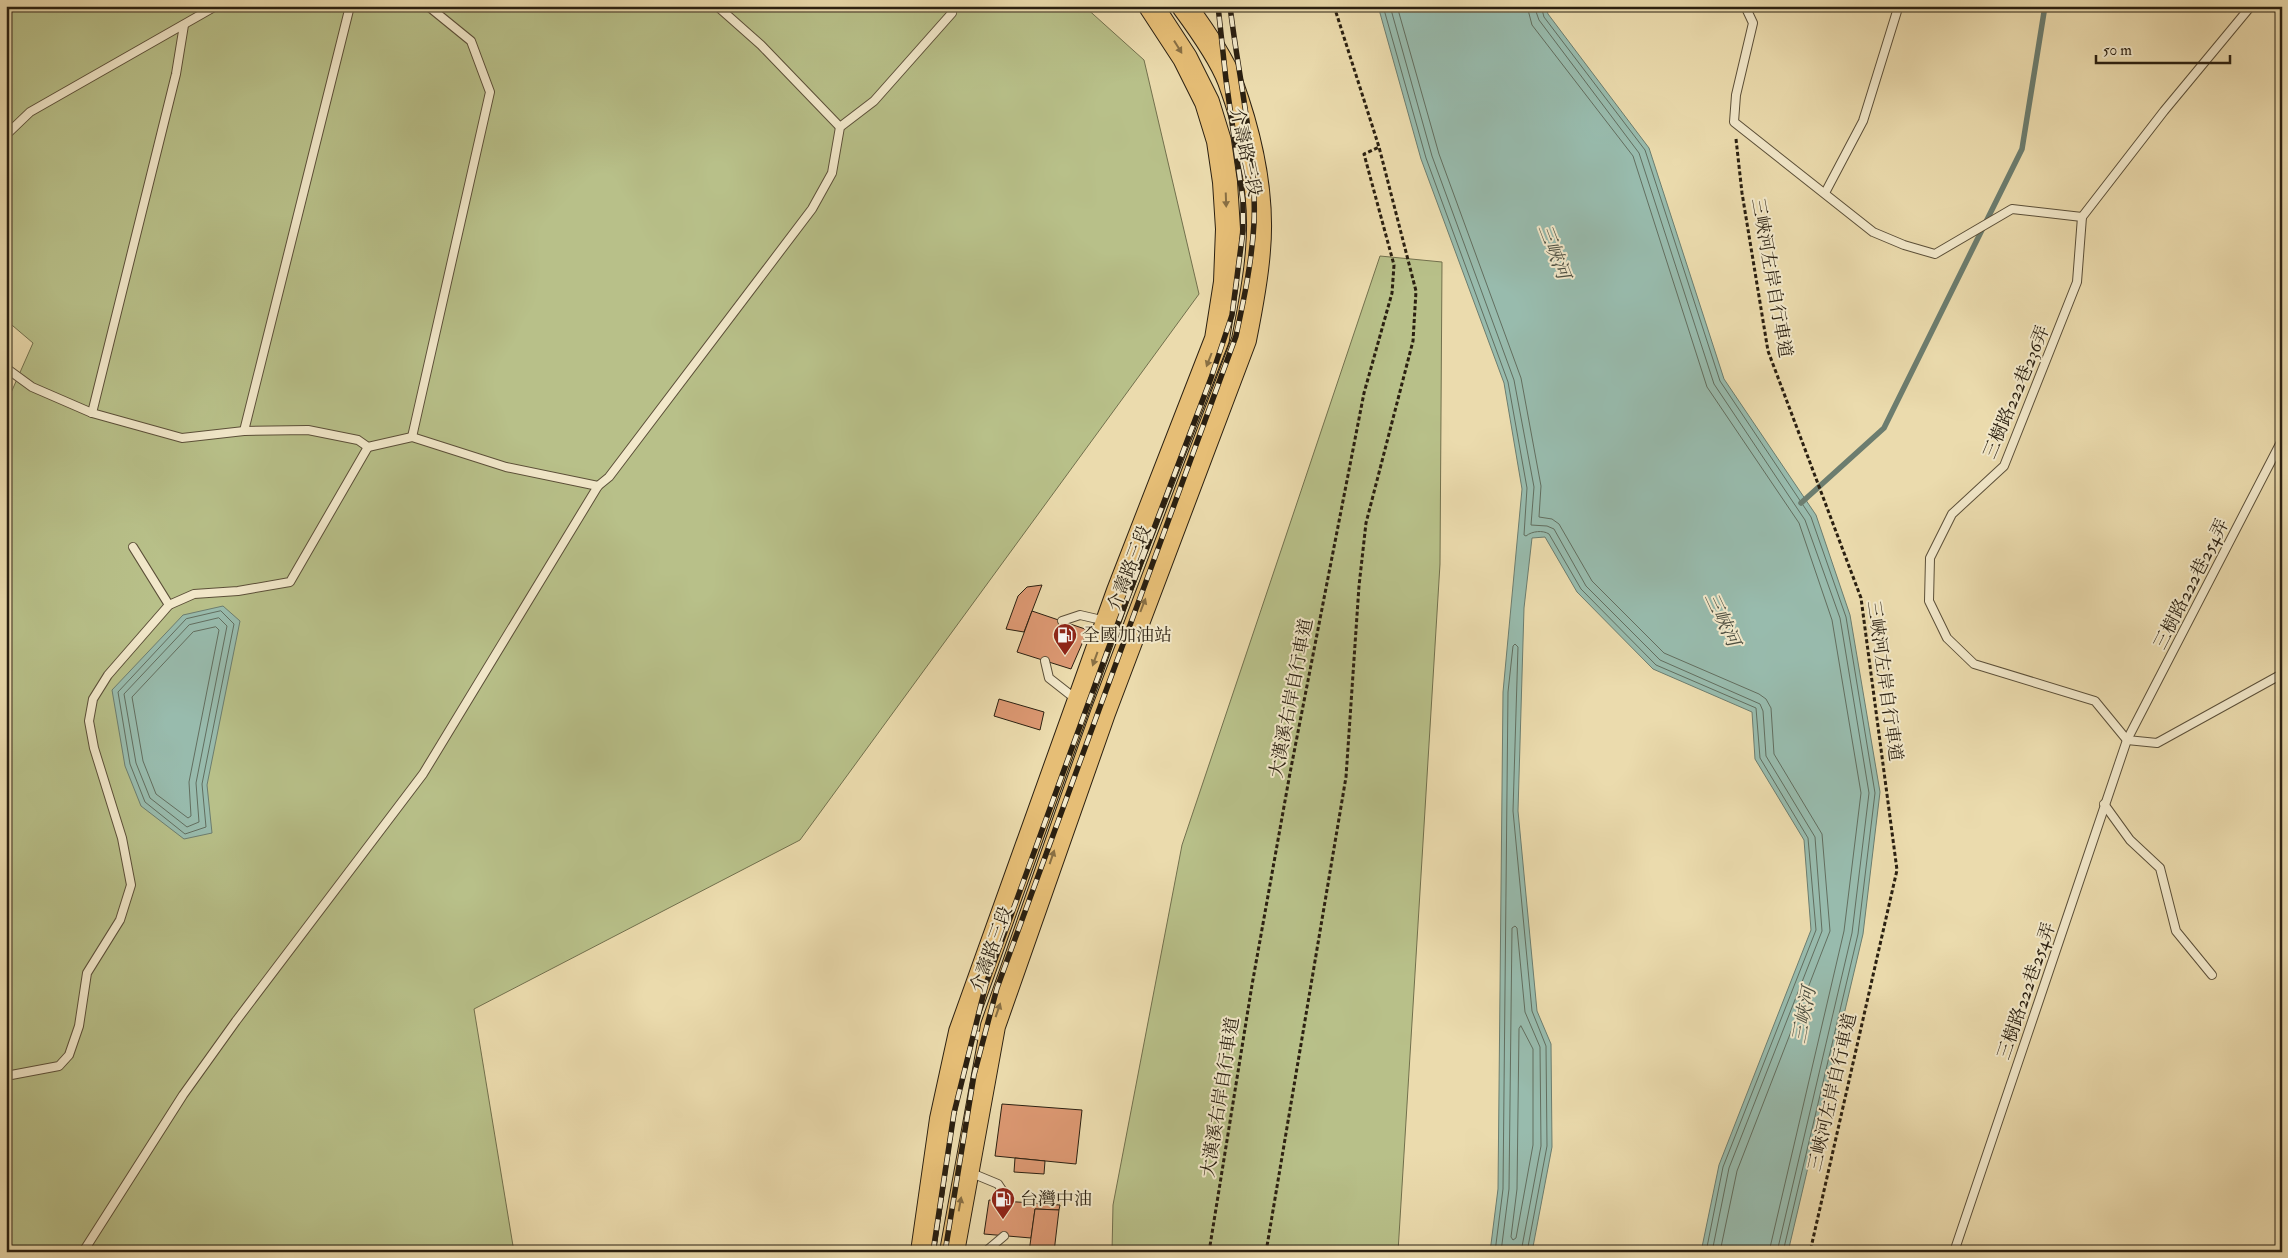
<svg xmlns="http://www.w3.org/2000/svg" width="2288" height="1258" font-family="'IM FELL Double Pica','Noto Serif TC',serif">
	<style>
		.green { fill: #b8c089; stroke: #72704d }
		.water { fill: #98bbad; stroke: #6c7d6f }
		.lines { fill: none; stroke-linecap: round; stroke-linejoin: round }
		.shore { stroke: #626e5f; stroke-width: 1 }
		.stream { stroke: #6c7d6f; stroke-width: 5.5 }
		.building { fill: #dc9872; stroke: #2b2011 }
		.service-casing { stroke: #5b4f38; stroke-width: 10 }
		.primary-casing { stroke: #2b2011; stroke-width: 26 }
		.path { stroke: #2b2011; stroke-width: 3; stroke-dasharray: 4 2.5; stroke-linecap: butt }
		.service { stroke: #f2e8ca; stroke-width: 8 }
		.primary { stroke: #e6be76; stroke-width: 24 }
		.rail-casing { stroke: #2b2011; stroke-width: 5.5 }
		.rail { stroke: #f2e8ca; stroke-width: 4; stroke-dasharray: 11; stroke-linecap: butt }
		.oneway { fill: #886f44 }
		.labels { text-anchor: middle; stroke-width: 4; stroke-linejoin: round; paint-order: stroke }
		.street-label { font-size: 18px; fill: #2b2011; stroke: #f2e8ca }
		.poi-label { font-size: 18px; fill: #2b2011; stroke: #f2e8ca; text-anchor: start }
		.water-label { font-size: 19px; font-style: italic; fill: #4c4e40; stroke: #f2e8ca }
	</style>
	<rect width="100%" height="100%" fill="#ebdbad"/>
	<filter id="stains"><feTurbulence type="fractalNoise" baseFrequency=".004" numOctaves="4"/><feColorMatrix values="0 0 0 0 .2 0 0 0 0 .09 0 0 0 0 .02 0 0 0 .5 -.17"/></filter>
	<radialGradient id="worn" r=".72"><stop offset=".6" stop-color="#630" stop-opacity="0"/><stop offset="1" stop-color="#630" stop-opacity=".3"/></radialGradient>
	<g class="green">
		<polygon points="6,6 1084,6 1144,60 1199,294 800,840 474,1009 514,1252 6,1252 6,404 33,343 6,320"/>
		<polygon points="1380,256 1442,262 1440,564 1398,1252 1112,1252 1113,1205 1182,845"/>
	</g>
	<g class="water">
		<polygon points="1378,6 1545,6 1548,14 1649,148 1724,379 1816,515 1850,615 1880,792 1863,934 1788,1252 1701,1252 1719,1165 1811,930 1804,840 1755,759 1752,712 1653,669 1577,592 1545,537 1532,538 1524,608 1518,811 1537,1011 1551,1044 1552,1147 1532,1252 1490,1252 1498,1189 1503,692 1522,489 1504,383 1421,159"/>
		<polygon points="223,606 240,621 207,785 212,833 184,839 141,806 125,766 112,690 183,615"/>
	</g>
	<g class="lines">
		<g class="shore">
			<path d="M1383 6 1426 158 1508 382 1527 488 1524 535 1526 536C1532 531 1543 530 1549 534L1581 589 1656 665 1756 708 1760 758 1808 838 1816 930 1723 1167 1706 1252"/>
			<polyline points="1390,6 1432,156 1514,380 1534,487 1531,525 1547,526 1554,529 1586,586 1660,660 1760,704 1763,711 1766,756 1815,837 1822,931 1729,1168 1712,1252"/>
			<polyline points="1397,6 1439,154 1521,378 1541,486 1539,517 1552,519 1559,524 1592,581 1664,653 1759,694 1766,699 1771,708 1774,754 1822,834 1830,931 1737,1171 1720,1252"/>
			<polyline points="1527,6 1532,25 1633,156 1707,387 1799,523 1832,620 1861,793 1844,931 1769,1252"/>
			<polyline points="1534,6 1539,20 1639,153 1714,384 1805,520 1840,618 1869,793 1852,933 1777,1252"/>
			<polyline points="1541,6 1544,17 1645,150 1720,381 1811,517 1846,617 1875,793 1858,934 1783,1252"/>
			<polygon points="221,611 234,624 202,784 206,827 185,834 145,802 130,764 118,692 186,619"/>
			<polygon points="219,618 227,626 196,783 199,822 187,827 150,798 136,763 124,694 189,625"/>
			<polygon points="216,627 219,630 189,782 191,816 188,818 156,794 143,761 132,697 193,632"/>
			<polygon points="1521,1026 1533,1049 1533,1145 1516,1238 1513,1240 1511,1237 1517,1189 1519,1029"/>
			<polyline points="1495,1252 1503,1189 1508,692 1513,646 1515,644 1518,647 1513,811 1532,1011 1546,1046 1547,1146 1527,1252"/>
			<polyline points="1501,1252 1509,1189 1512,928 1515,926 1517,928 1525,1012 1540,1047 1541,1146 1521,1252"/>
		</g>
		<polyline class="stream" points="1801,503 1884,428 2022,149 2045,6"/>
	</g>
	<g class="building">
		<polygon points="1042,585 1024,632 1006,629 1018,596 1027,587"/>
		<polygon points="1032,611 1088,630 1071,669 1017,652"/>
		<polygon points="999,699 1044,712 1040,730 994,716"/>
		<polygon points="1002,1104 1082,1110 1076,1164 995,1156"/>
		<polygon points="1015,1158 1045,1161 1044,1174 1014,1172"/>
		<polygon points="989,1200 1060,1205 1059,1210 1035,1209 1031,1238 984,1234"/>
		<polygon points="1035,1209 1059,1210 1054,1252 1029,1252"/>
	</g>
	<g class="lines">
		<g class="service-casing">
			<g id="service">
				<polyline points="717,6 761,45 840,127"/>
				<polyline points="1745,6 1753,23 1736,95 1734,122 1873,232 1904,245 1935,254 2012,209 2082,217"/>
				<polyline points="6,135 30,112 216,6"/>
				<polyline points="1825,193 1863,121 1898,8"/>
				<polyline points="6,368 32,387 92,413 182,438 244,431 308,430 358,440 368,447 412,437 506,467 598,486"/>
				<polyline points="92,413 176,74 184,25"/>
				<polyline points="244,431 350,6"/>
				<polyline points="412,437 490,92 471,41 428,6"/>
				<polyline points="133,547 169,605"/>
				<polyline points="1062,621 1080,615 1106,621"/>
				<polyline points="1045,661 1049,678 1077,700"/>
				<polyline points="2127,740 2095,701 1974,664 1947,638 1929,601 1930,558 1952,514 2004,466 2077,282 2082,217 2164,111 2251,6"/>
				<polyline points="2127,740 2157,743 2282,674"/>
				<polyline points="2104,804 2130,840 2160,868 2176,931 2212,975"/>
				<polyline points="963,1032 988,1038"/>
				<polyline points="6,1076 59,1066 69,1055 79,1026 87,973 120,920 131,885 122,838 94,748 89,721 93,699 108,675 169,605 194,594 238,591 290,582 368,447"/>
				<polyline points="969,1172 998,1184 1010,1202"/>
				<polyline points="83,1252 183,1095 236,1021 423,774 598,486 609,477 812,209 832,173 840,127 874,101 952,13"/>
				<polyline points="985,1252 1004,1236"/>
				<polyline points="1954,1252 2127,740 2282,440"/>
			</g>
		</g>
		<g class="primary-casing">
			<g id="primary">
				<polyline points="923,1252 942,1119 961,1032 1119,591 1217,339 1226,282 1228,229 1225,182 1219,141 1207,102 1185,58 1151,6"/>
				<path d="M952 1252 993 1026 1103 713 1244 340C1250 310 1256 280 1258 250 1263 194 1249 133 1230 81 1222 60 1198 25 1184 6"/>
			</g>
		</g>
		<g class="path">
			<polyline points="1736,139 1742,193 1768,351 1861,598 1897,870 1810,1252"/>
			<polyline points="1209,1252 1252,985 1290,773 1364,393 1392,293 1394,265 1364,154 1379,147 1334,6"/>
			<polyline points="1266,1252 1346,777 1359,586 1366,523 1413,341 1416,291 1379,147"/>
		</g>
		<use href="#service" class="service"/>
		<use href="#primary" class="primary"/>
		<g class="rail-casing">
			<g id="rail">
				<polyline points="933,1252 954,1113 986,984 1107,652 1211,378 1232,315 1243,231 1243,201 1226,80 1218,6"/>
				<path d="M945 1252 974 1075 997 988 1236 336C1244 299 1252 261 1254 223 1257 155 1238 75 1230 6"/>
			</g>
		</g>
		<use href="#rail" class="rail"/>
	</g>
	<defs><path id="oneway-solid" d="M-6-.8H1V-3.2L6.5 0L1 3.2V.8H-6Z" transform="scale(1.25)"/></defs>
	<g class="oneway">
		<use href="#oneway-solid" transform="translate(1178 47) rotate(58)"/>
		<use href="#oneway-solid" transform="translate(1226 200) rotate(88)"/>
		<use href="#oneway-solid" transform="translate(1209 360) rotate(111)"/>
		<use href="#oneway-solid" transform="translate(1143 605) rotate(-69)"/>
		<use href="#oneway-solid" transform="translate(1095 659) rotate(110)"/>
		<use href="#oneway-solid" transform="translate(1052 857) rotate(-71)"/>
		<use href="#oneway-solid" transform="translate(998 1010) rotate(-71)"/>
		<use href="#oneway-solid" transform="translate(960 1204) rotate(-80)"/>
	</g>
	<defs>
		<g id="fuel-pin" transform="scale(1.25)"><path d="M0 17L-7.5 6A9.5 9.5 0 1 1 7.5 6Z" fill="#8f2418" stroke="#f2e8ca"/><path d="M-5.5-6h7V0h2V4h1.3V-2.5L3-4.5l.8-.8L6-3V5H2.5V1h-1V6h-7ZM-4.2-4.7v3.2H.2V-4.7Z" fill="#fff"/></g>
	</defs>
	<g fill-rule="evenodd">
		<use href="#fuel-pin" x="1065" y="635"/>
		<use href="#fuel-pin" x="1003" y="1199"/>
	</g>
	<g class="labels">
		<g class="street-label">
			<text transform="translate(1246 152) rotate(78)" y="6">介壽路三段</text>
			<text transform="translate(1772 278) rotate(80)" y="6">三峽河左岸自行車道</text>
			<text transform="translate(2016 392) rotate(-67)" y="6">三樹路222巷236弄</text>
			<text transform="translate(1129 568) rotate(-69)" y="6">介壽路三段</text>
			<text transform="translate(2191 584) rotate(-63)" y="6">三樹路222巷254弄</text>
			<text transform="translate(1885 681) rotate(82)" y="6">三峽河左岸自行車道</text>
			<text transform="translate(1291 698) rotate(-79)" y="6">大漢溪右岸自行車道</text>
			<text transform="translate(991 949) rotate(-70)" y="6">介壽路三段</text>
			<text transform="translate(2026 991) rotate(-71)" y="6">三樹路222巷254弄</text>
			<text transform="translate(1832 1092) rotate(-77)" y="6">三峽河左岸自行車道</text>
			<text transform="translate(1220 1097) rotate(-81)" y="6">大漢溪右岸自行車道</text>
		</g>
		<g class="poi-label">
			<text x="1082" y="641">全國加油站</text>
			<text x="1020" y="1205">台灣中油</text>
		</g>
		<g class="water-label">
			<text transform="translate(1555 251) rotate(69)" y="7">三峽河</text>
			<text transform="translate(1723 619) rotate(65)" y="7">三峽河</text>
			<text transform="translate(1803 1015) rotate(-79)" y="7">三峽河</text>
		</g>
	</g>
	<rect width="2288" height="1258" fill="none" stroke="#ebdbad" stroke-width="25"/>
	<rect x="8" y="8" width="2273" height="1243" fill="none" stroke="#2b2011" stroke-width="2.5"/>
	<rect x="12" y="12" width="2263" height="1233" fill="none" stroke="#2b2011"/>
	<path d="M2096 55v8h134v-8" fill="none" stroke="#2b2011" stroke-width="2.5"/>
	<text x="2103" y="55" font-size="15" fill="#2b2011" stroke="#f2e8ca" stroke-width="4" paint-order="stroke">50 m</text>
	<rect width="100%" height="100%" filter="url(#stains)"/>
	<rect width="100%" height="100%" fill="url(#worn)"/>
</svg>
